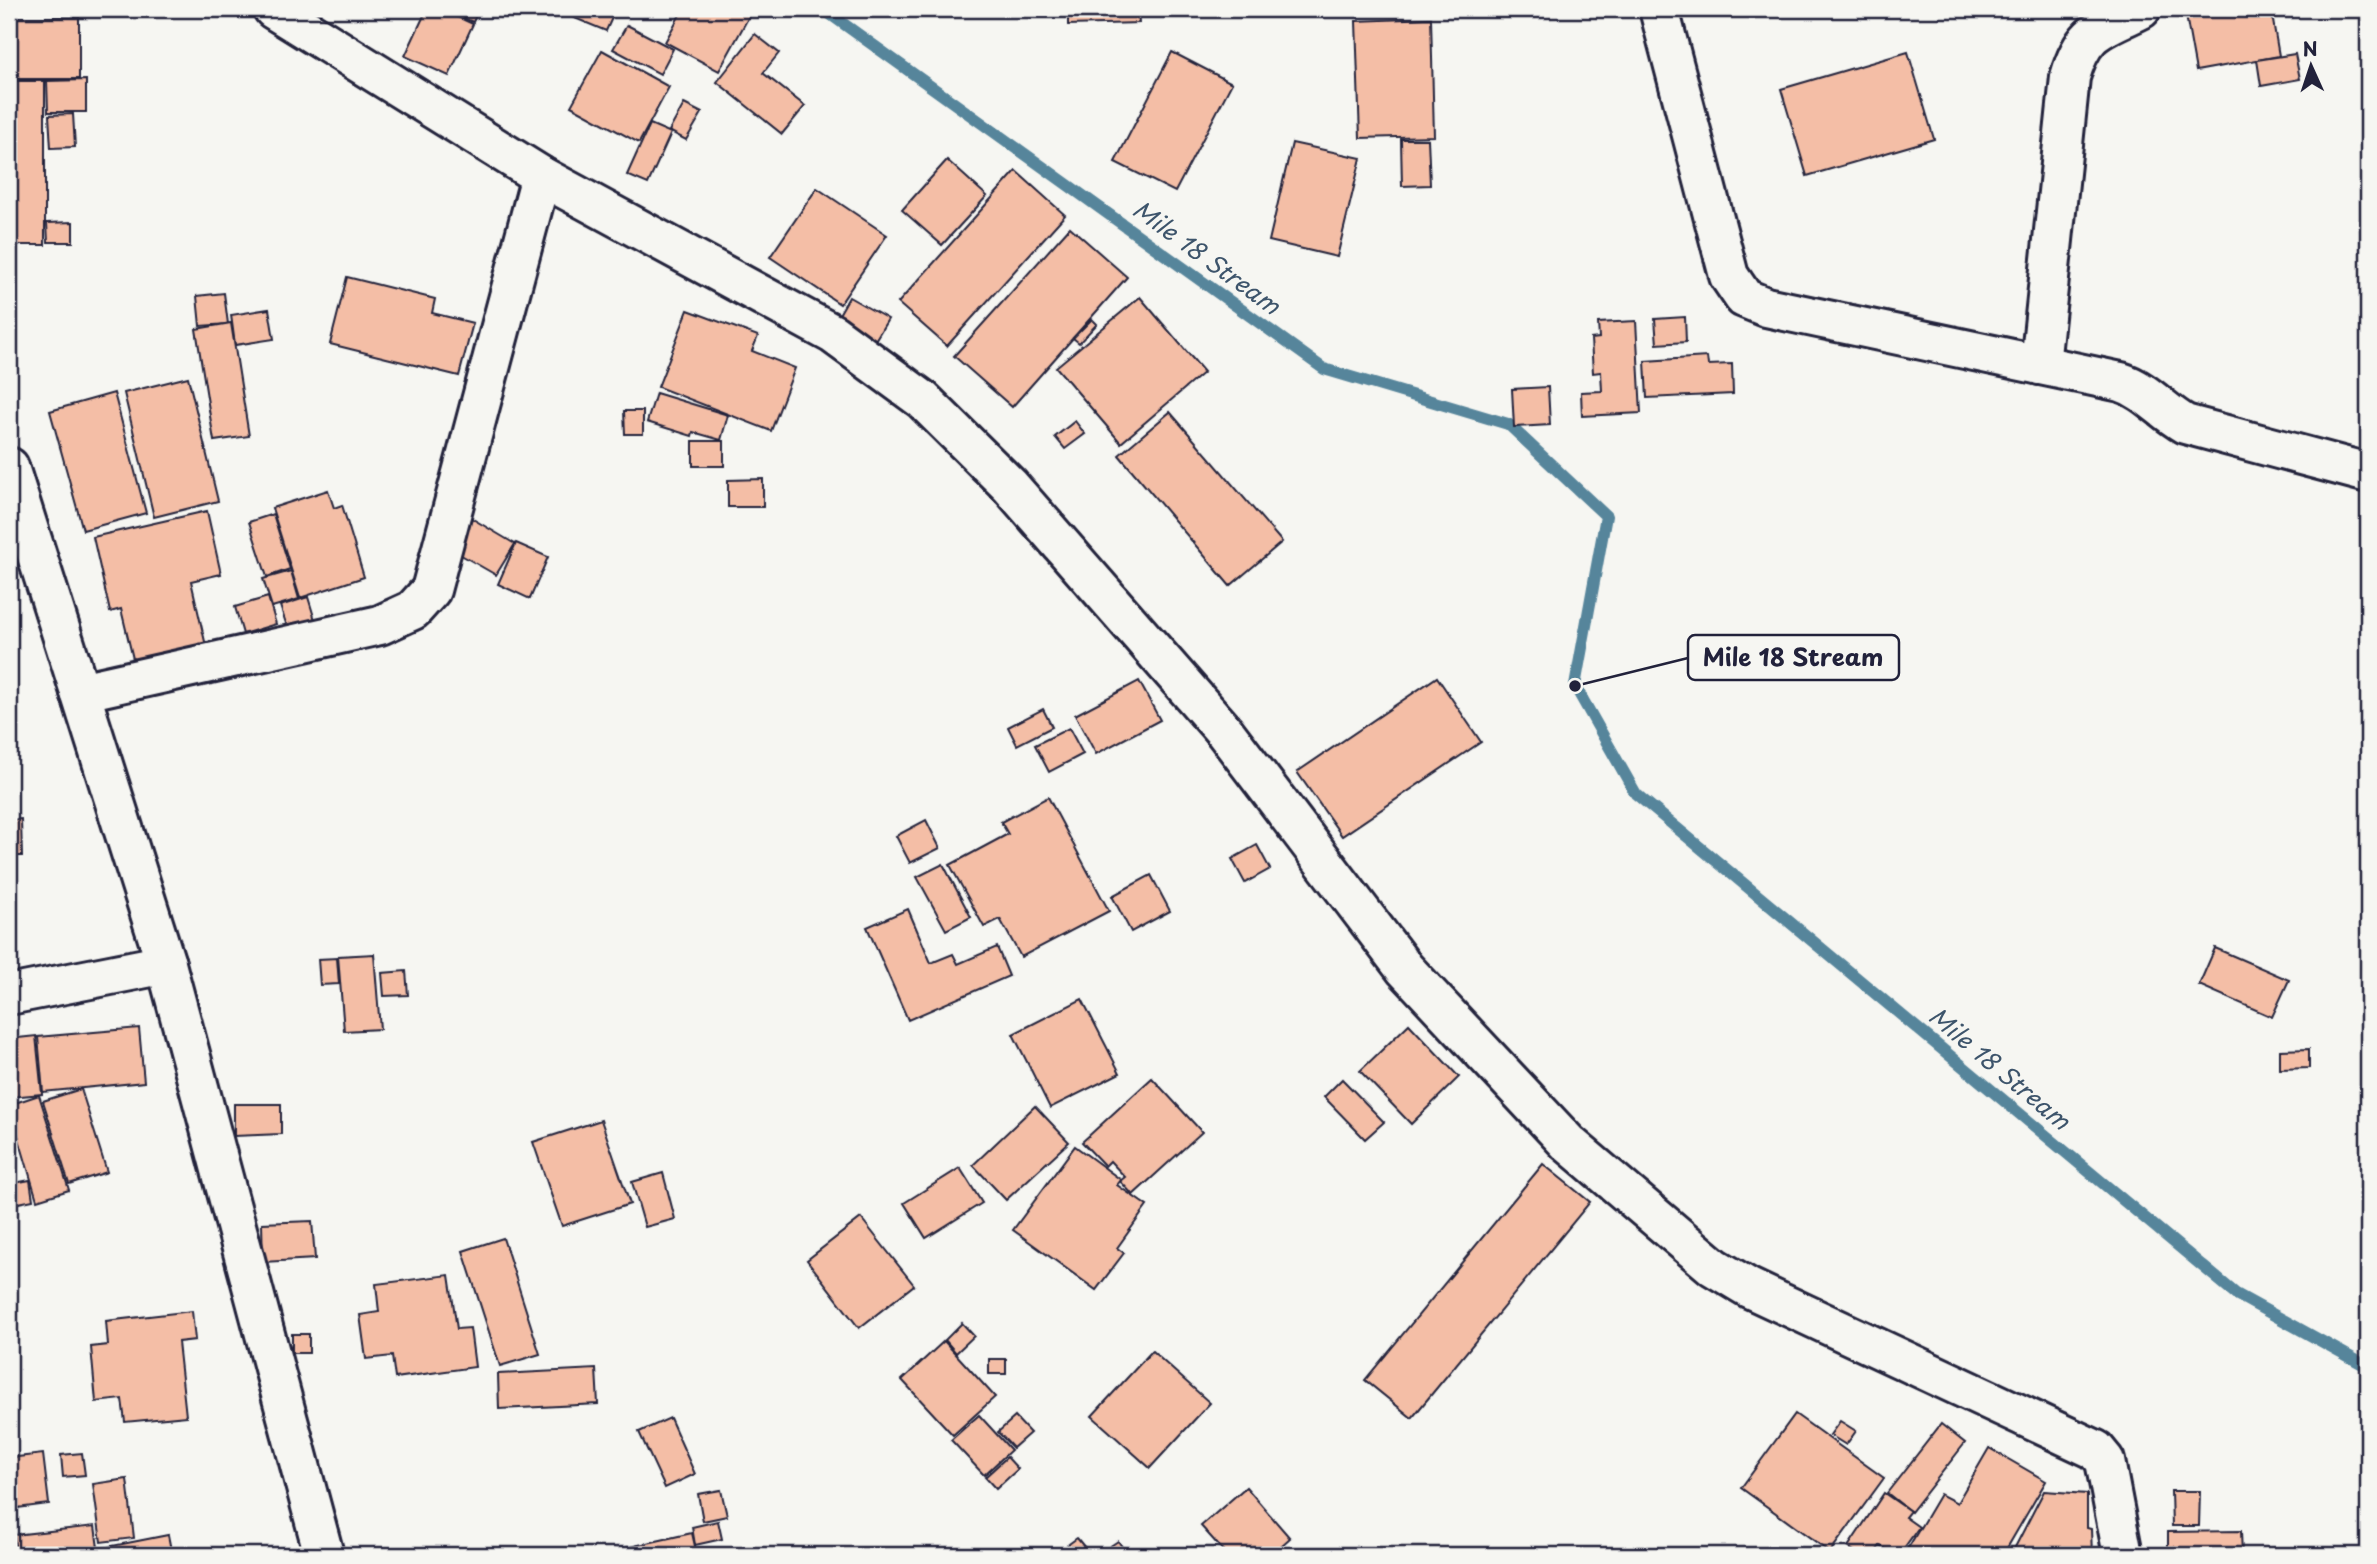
<svg xmlns="http://www.w3.org/2000/svg" width="2377" height="1564" font-family="'Playpen Sans',sans-serif">
	<style>
		.lines { fill: none; stroke-linecap: round; stroke-linejoin: round }
		.stream { stroke: #57859b; stroke-width: 12 }
		.building { fill: #f4bea6; stroke: #22223b; stroke-width: 2 }
		.minor-casing { stroke: #22223b; stroke-width: 44 }
		.minor { stroke: #f6f6f2; stroke-width: 38 }
		.labels { text-anchor: middle; stroke-width: 6; stroke-linejoin: round; paint-order: stroke }
		.water-label { font-size: 24px; font-style: italic; fill: #3d546b; stroke: #f6f6f2 }
		.leader { fill: none; stroke: #22223b; stroke-width: 2.5 }
		.callout-dot { fill: #22223b; stroke: #f6f6f2; stroke-width: 2.5 }
		.callout { fill: #f6f6f2; stroke: #22223b; stroke-width: 2.5 }
		.callout-label { font-size: 24px; text-anchor: middle; font-weight: bold; fill: #22223b }
	</style>
	<rect width="100%" height="100%" fill="#f6f6f2"/>
	<filter id="ink" filterUnits="userSpaceOnUse"><feTurbulence type="fractalNoise" baseFrequency=".0143" numOctaves="2"/><feDisplacementMap in="SourceGraphic" scale="14" xChannelSelector="R" yChannelSelector="G"/><feConvolveMatrix kernelMatrix="1 2 1 2 8 2 1 2 1" color-interpolation-filters="sRGB"/></filter>
	<g filter="url(#ink)">
		<g class="lines">
			<polyline class="stream" points="823,9 1324,369 1508,424 1606,516 1575,686 1636,794 2236,1294 2368,1367"/>
		</g>
		<g class="building">
			<polygon points="427,9 440,9 473,24 449,76 405,56"/>
			<polygon points="442,9 479,9 473,22"/>
			<polygon points="553,9 616,9 606,31"/>
			<polygon points="683,9 753,9 719,71 665,42"/>
			<polygon points="1068,9 1138,9 1139,23 1068,25"/>
			<polygon points="2194,9 2271,9 2279,56 2196,71 2185,10"/>
			<rect x="9" y="17" width="70" height="62"/>
			<polygon points="1431,18 1434,136 1360,138 1356,21"/>
			<polygon points="627,25 673,49 660,74 613,49"/>
			<polygon points="755,34 779,53 763,73 805,106 782,134 717,82"/>
			<polygon points="602,50 669,87 639,143 571,106"/>
			<polygon points="1172,52 1232,83 1175,192 1115,162"/>
			<polygon points="1908,52 1934,139 1807,176 1781,89"/>
			<polygon points="2295,54 2300,79 2261,86 2257,60"/>
			<polygon points="86,80 86,112 48,112 47,81"/>
			<rect x="9" y="81" width="36" height="164"/>
			<polygon points="684,104 702,113 686,140 669,131"/>
			<polygon points="73,114 75,147 51,148 49,115"/>
			<polygon points="650,124 671,133 648,184 627,175"/>
			<polygon points="1401,139 1428,139 1430,185 1402,186"/>
			<polygon points="1292,143 1361,158 1337,257 1269,241"/>
			<polygon points="947,160 987,196 942,245 902,210"/>
			<polygon points="1016,171 1065,215 947,346 898,303"/>
			<polygon points="817,188 887,235 840,304 770,257"/>
			<polygon points="73,222 73,242 48,242 47,223"/>
			<polygon points="1070,227 1127,277 1012,407 954,356"/>
			<polygon points="347,277 435,299 432,313 473,323 459,376 330,344"/>
			<polygon points="224,293 228,324 200,326 197,296"/>
			<polygon points="849,297 888,319 871,347 833,325"/>
			<polygon points="1140,297 1204,372 1121,443 1056,367"/>
			<polygon points="269,309 274,339 235,345 231,315"/>
			<polygon points="688,310 758,336 752,351 795,368 771,431 658,387"/>
			<polygon points="1685,317 1686,342 1657,344 1655,319"/>
			<polygon points="1092,319 1097,324 1079,343 1073,338"/>
			<polygon points="1636,321 1641,413 1582,416 1581,392 1602,391 1601,372 1593,373 1591,339 1599,338 1598,323"/>
			<polygon points="231,323 249,436 214,441 196,329"/>
			<polygon points="1707,357 1708,365 1732,364 1733,394 1647,398 1645,361"/>
			<polygon points="188,377 218,501 154,517 124,393"/>
			<polygon points="1548,387 1550,425 1514,427 1512,389"/>
			<polygon points="114,393 146,513 83,530 50,411"/>
			<polygon points="656,393 728,415 721,440 693,432 692,436 647,422"/>
			<polygon points="624,411 643,411 643,434 625,434"/>
			<polygon points="1170,412 1282,542 1230,586 1119,455"/>
			<polygon points="1075,421 1085,434 1065,449 1055,437"/>
			<rect x="693" y="441" width="31" height="25"/>
			<polygon points="763,479 763,507 728,507 728,480"/>
			<polygon points="328,490 334,508 342,505 364,577 300,598 272,508"/>
			<polygon points="207,511 221,574 191,581 206,646 134,663 121,609 110,612 93,537"/>
			<polygon points="461,512 515,544 496,575 442,544"/>
			<polygon points="273,514 290,569 267,577 249,522"/>
			<polygon points="516,543 548,557 530,599 498,584"/>
			<polygon points="291,571 299,599 272,607 263,579"/>
			<polygon points="268,597 276,624 243,634 235,607"/>
			<polygon points="308,597 315,620 288,629 280,606"/>
			<polygon points="1437,677 1481,742 1342,836 1297,772"/>
			<polygon points="1139,681 1160,720 1096,754 1075,715"/>
			<polygon points="1043,709 1052,727 1017,745 1008,727"/>
			<polygon points="1069,728 1083,754 1049,772 1035,745"/>
			<polygon points="1048,797 1109,911 1021,957 1000,919 984,927 950,865 1008,834 1001,822"/>
			<polygon points="21,819 22,856 9,856 9,820"/>
			<polygon points="926,820 940,848 910,863 896,836"/>
			<polygon points="1257,845 1270,869 1245,883 1232,859"/>
			<polygon points="943,864 971,917 946,930 917,877"/>
			<polygon points="1151,875 1170,911 1131,932 1112,896"/>
			<polygon points="908,909 931,963 953,954 958,964 997,947 1009,976 908,1020 867,927"/>
			<polygon points="2215,948 2289,980 2272,1017 2199,985"/>
			<polygon points="374,954 380,1029 344,1031 338,956"/>
			<polygon points="337,958 339,984 320,985 318,959"/>
			<polygon points="406,971 408,995 384,996 382,973"/>
			<polygon points="1082,999 1120,1073 1050,1108 1013,1034"/>
			<polygon points="1409,1024 1459,1077 1411,1124 1360,1071"/>
			<polygon points="139,1028 144,1082 43,1092 38,1037"/>
			<polygon points="36,1036 42,1094 10,1097 9,1039"/>
			<polygon points="2309,1049 2309,1068 2280,1069 2280,1050"/>
			<polygon points="1152,1078 1202,1132 1133,1195 1120,1181 1125,1177 1110,1161 1105,1166 1082,1142"/>
			<polygon points="1342,1079 1384,1122 1365,1139 1324,1097"/>
			<polygon points="81,1089 107,1172 69,1184 43,1101"/>
			<polygon points="39,1095 69,1190 37,1200 9,1105"/>
			<polygon points="234,1104 281,1104 281,1134 234,1136"/>
			<polygon points="1035,1106 1069,1142 1006,1200 973,1165"/>
			<polygon points="601,1120 630,1204 562,1226 533,1142"/>
			<polygon points="1075,1146 1121,1180 1117,1185 1147,1206 1117,1248 1124,1253 1096,1290 1013,1230"/>
			<polygon points="1543,1164 1590,1202 1412,1418 1365,1380"/>
			<polygon points="960,1168 982,1203 926,1238 904,1203"/>
			<polygon points="663,1173 675,1219 645,1227 632,1182"/>
			<polygon points="30,1180 33,1200 9,1205 9,1184"/>
			<polygon points="861,1218 914,1285 859,1328 807,1260"/>
			<polygon points="312,1221 315,1259 263,1262 262,1223"/>
			<polygon points="503,1238 540,1354 500,1366 463,1251"/>
			<polygon points="449,1275 457,1329 470,1328 475,1367 395,1378 392,1356 366,1359 360,1315 379,1312 376,1284"/>
			<polygon points="192,1311 195,1340 178,1342 186,1416 125,1422 122,1399 96,1402 91,1347 108,1345 106,1321"/>
			<polygon points="962,1323 974,1336 956,1353 945,1340"/>
			<rect x="292" y="1334" width="17" height="19"/>
			<polygon points="944,1341 995,1397 953,1435 902,1380"/>
			<polygon points="1152,1351 1210,1403 1150,1468 1092,1416"/>
			<rect x="989" y="1359" width="17" height="15"/>
			<polygon points="596,1369 598,1404 499,1409 498,1374"/>
			<polygon points="1795,1414 1884,1478 1830,1552 1741,1488"/>
			<polygon points="979,1415 1011,1450 984,1475 951,1440"/>
			<polygon points="1015,1417 1030,1433 1013,1448 998,1432"/>
			<polygon points="670,1418 695,1474 665,1488 639,1432"/>
			<polygon points="1840,1421 1856,1431 1846,1445 1830,1435"/>
			<polygon points="1941,1424 1965,1443 1911,1512 1887,1493"/>
			<polygon points="1989,1448 2046,1481 2003,1555 1904,1555 1940,1494 1957,1503"/>
			<polygon points="82,1453 85,1475 63,1477 61,1455"/>
			<polygon points="43,1454 49,1504 9,1509 9,1458"/>
			<polygon points="1007,1457 1018,1469 996,1489 985,1477"/>
			<polygon points="127,1479 134,1538 101,1542 93,1484"/>
			<polygon points="1246,1487 1290,1538 1271,1555 1227,1555 1201,1526"/>
			<polygon points="721,1490 727,1516 703,1521 698,1494"/>
			<polygon points="2044,1491 2087,1494 2087,1528 2091,1529 2092,1555 2011,1555"/>
			<polygon points="2171,1491 2200,1491 2199,1526 2172,1526"/>
			<polygon points="1884,1493 1910,1511 1905,1517 1919,1527 1899,1555 1880,1546 1873,1555 1860,1555 1848,1547"/>
			<polygon points="718,1521 722,1539 695,1545 692,1527"/>
			<polygon points="95,1526 99,1555 16,1555 14,1535"/>
			<polygon points="2241,1531 2242,1555 2168,1555 2168,1532"/>
			<polygon points="692,1533 697,1555 617,1555 616,1550"/>
			<polygon points="168,1535 172,1555 103,1555 102,1548"/>
			<polygon points="1077,1538 1090,1554 1054,1555"/>
			<polygon points="1118,1541 1128,1555 1097,1555"/>
		</g>
		<g class="lines">
			<g class="minor-casing">
				<g id="minor">
					<polyline points="273,9 541,176 833,334 923,400 1010,486 1225,732 1405,969 1568,1143 1714,1267 1749,1288 2096,1450 2105,1461 2123,1555"/>
					<path d="M1659 9 1729 276 1744 298 1766 307 2121 382C2146 390 2162 411 2185 424L2368 473"/>
					<path d="M2040 365 2070 77C2084 29 2100 30 2141 9"/>
					<polyline points="9,467 166,964 324,1555"/>
					<polyline points="80,692 380,625 413,610 431,590 541,176"/>
					<polyline points="9,995 166,964"/>
				</g>
			</g>
			<use href="#minor" class="minor"/>
		</g>
	</g>
	<g class="labels">
		<g class="water-label">
			<text transform="translate(1206 258) rotate(36)" y="8">Mile 18 Stream</text>
			<text transform="translate(1999 1069) rotate(40)" y="8">Mile 18 Stream</text>
		</g>
	</g>
	<path class="leader" d="M1575 686L1688 658"/>
	<circle class="callout-dot" cx="1575" cy="686" r="7"/>
	<rect class="callout" x="1688" y="635" width="211" height="45" rx="7"/>
	<g class="callout-label">
		<text x="1793" y="666">Mile 18 Stream</text>
	</g>
	<rect width="2377" height="1564" fill="none" stroke="#f6f6f2" stroke-width="35"/>
	<rect x="18" y="18" width="2342" height="1529" fill="none" stroke="#22223b" stroke-width="2.5" filter="url(#ink)"/>
	<g transform="translate(2311 66) rotate(357)" stroke="#f6f6f2" stroke-width="5" paint-order="stroke">
	<path d="M0-5L12 26L0 18L-12 26Z" fill="#22223b"/>
	<text y="-10" font-size="19" font-weight="bold" text-anchor="middle" fill="#22223b">N</text>
	</g>
</svg>
